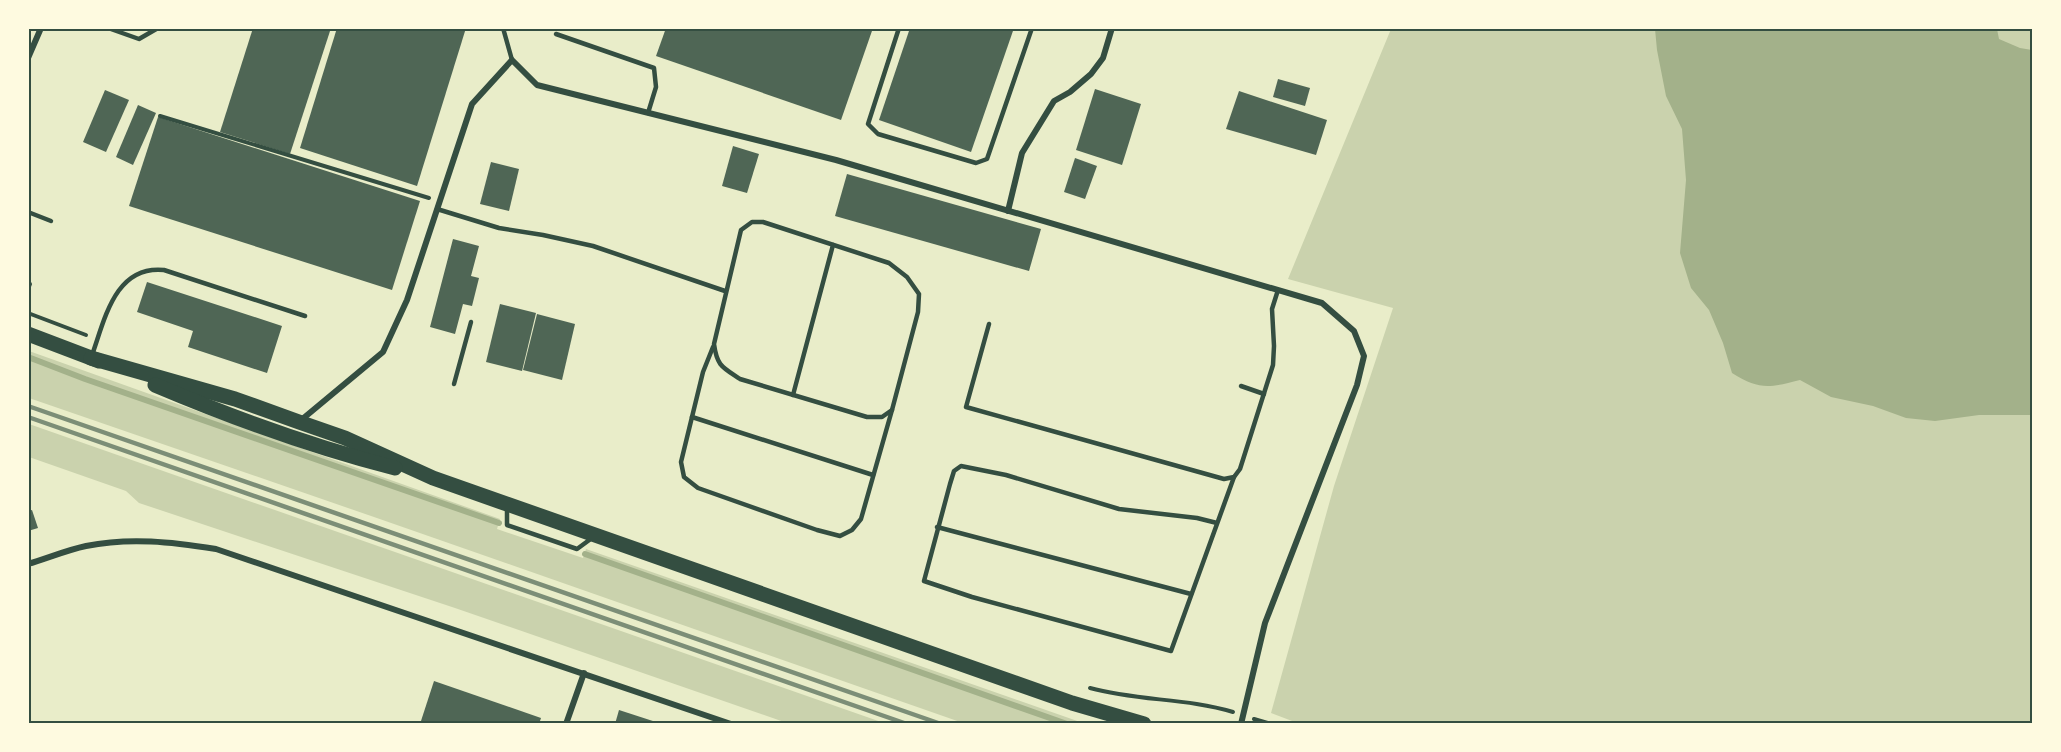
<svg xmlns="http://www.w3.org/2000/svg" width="2061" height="752" font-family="'Nunito Sans',sans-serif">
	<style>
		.green { fill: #cad2ad }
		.water { fill: #a3b18a }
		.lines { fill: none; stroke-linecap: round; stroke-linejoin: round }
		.stream { stroke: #a3b18a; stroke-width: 6 }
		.building { fill: #4f6655 }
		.path { stroke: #344e41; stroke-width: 4 }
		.service { stroke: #344e41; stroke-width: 4.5 }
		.minor { stroke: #344e41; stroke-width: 6 }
		.primary { stroke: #344e41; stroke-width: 15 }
		.rail { stroke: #7c8e77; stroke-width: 4.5 }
		.neatline { fill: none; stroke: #344e41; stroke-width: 2 }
	</style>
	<rect width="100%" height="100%" fill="#e9edc9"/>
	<g class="green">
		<polygon points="1391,29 2032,29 2032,723 1300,724 1271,713 1334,486 1393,308 1288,279"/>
		<polygon points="29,351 500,519 497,529 583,558 586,549 1083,723 963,723 374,517 29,398"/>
		<polygon points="29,424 884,723 787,723 455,608 139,503 126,491 29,457"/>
	</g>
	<path class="water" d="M1655 29H1997L1999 39 2020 48 2032 50V415H1979L1935 421 1906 418 1873 406 1831 397 1800 380C1769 388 1759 390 1732 373L1723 343 1709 310 1691 288 1680 253 1686 180 1682 129 1666 96 1657 50Z"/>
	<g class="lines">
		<g class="stream">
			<polyline points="28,357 85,379 499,523"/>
			<polyline points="585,554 1067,724"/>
		</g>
	</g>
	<g class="building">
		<polygon points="253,28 331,28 290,154 220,132"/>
		<polygon points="337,28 466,28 417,186 300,148"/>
		<polygon points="666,28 873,28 841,120 656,56"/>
		<polygon points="910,28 1014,28 971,152 879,120"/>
		<polygon points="1278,79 1310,88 1305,106 1273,97"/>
		<polygon points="1095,89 1141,104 1122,165 1076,150"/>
		<polygon points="105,90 129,100 106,152 83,142"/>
		<polygon points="1239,91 1327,120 1316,155 1226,129"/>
		<polygon points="138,105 156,113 133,165 116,157"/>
		<polygon points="158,117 420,201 392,290 129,206"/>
		<polygon points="733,146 759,154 747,193 722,186"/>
		<polygon points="1075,158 1097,166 1085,199 1064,192"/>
		<polygon points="491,162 519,169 509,211 480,204"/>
		<polygon points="847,174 1041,229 1029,271 835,216"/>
		<polygon points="453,239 479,246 471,276 479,278 472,306 463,304 455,334 430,327"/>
		<polygon points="147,282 282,326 267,373 188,347 193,331 137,312"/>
		<polygon points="500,304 536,313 522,371 486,362"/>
		<polygon points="537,314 575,324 562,380 523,370"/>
		<polygon points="32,510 38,528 28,531 28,511"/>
		<polygon points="434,681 541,718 539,724 420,724"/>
		<polygon points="619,710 659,723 659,724 615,724"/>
	</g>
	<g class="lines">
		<g class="path">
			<polyline points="160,116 429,198"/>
			<polyline points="28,284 30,284 28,289"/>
			<polyline points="28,313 86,335"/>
			<path d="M1090 688C1137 701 1187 698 1233 712"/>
			<polyline points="1254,719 1271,724"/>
		</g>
		<g class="service">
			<polyline points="108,28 139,39 158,28"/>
			<polyline points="503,28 512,60"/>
			<polyline points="899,28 868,124 878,134 976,163 987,159 1032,28"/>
			<polyline points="556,34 654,68 656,87 648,113"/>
			<polyline points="437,209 499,228 543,235 593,246 725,291"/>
			<polyline points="28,212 51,221"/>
			<path d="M752 222H763L889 263 907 277 919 294 918 312 892 410 882 417H867L740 379C722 367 717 366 714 344L741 230Z"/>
			<polyline points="989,324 966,407 1224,479 1234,477 1240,469 1273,365 1274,346 1272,309 1278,290"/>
			<polyline points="713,347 703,372 681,462 684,477 698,488 817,530 840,536 852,530 861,519 892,410"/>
			<path d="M92 355C105 319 115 265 164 270L305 316"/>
			<polyline points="454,384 471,322"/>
			<polyline points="1241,386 1264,394"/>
			<polyline points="793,395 833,245"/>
			<polyline points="692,417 873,475"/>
			<polyline points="507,507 507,525 577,549 592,538"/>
			<polyline points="1217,523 1197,518 1119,509 1006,475 961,466 954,471 950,484 924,581 972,597 1171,651 1234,477"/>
			<polyline points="937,527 1191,594"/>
		</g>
		<g class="minor">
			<polyline points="28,58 41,28"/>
			<polyline points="1008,211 1022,153 1054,101 1070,92 1091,74 1103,58 1112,28"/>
			<polyline points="300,421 383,352 407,300 472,104 512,60 537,85 836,160 1322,303 1354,331 1364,356 1357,385 1265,623 1241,724"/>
			<path d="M28 564C48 558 67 550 86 546 130 537 172 542 216 549L731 724"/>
			<polyline points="566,724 584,673"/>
		</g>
		<g class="primary">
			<polyline points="28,334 99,361"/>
			<polyline points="91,358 235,399 299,422 345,438 433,478 1072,703 1144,724"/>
			<path d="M155 385C233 418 312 447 395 468"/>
		</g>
		<g class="rail">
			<polyline points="28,406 941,724"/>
			<polyline points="28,417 907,724"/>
		</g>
	</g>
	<rect width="2061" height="752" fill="none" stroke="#fefae0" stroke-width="60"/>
	<rect x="30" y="30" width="2001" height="692" class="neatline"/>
</svg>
